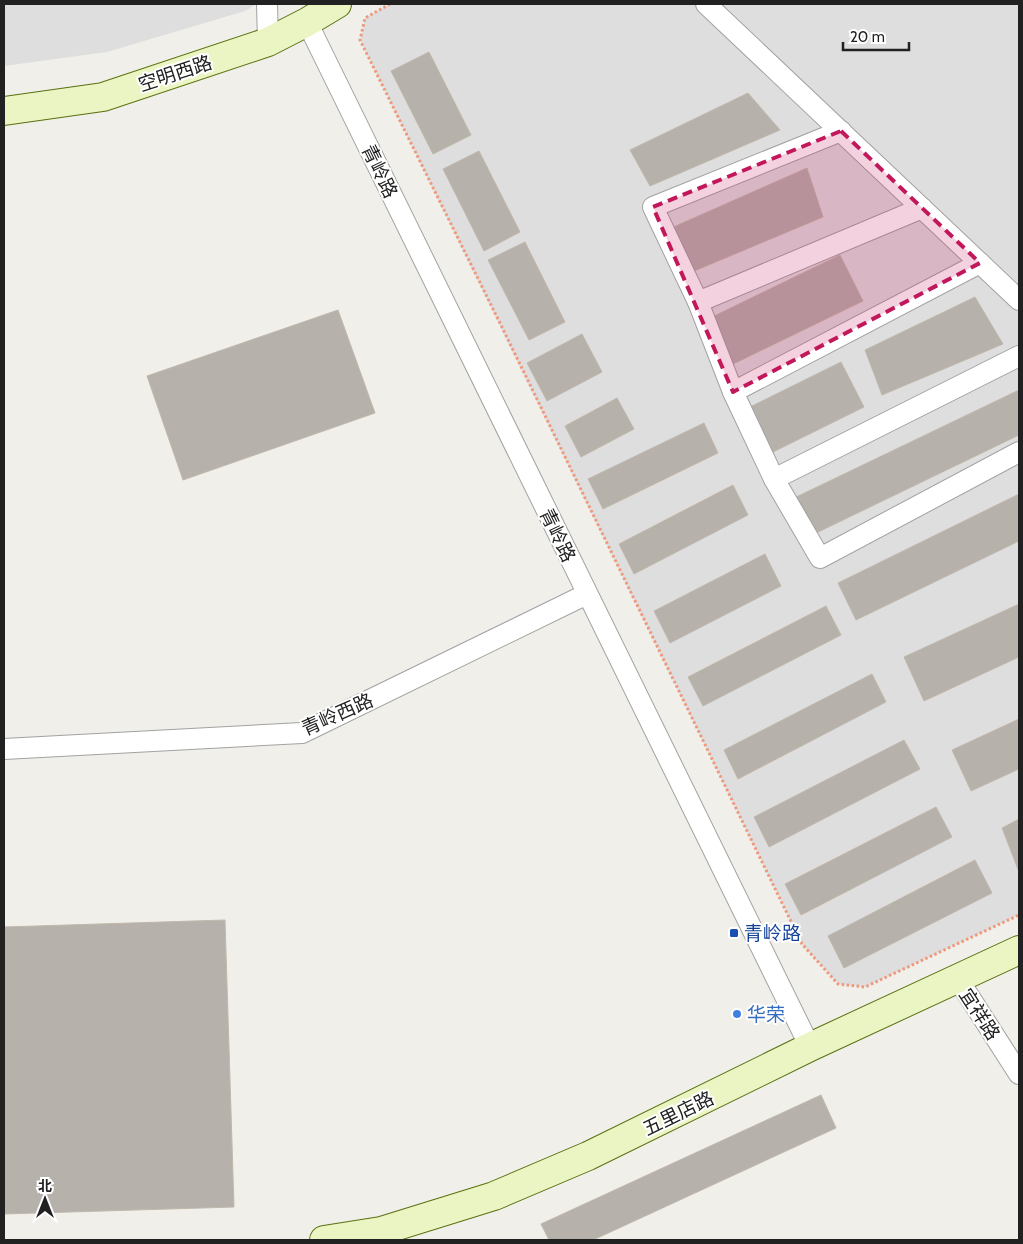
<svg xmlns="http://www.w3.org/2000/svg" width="1023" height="1244" font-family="Cabin,'Noto Sans SC',sans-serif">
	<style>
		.residential { fill: #dfdede }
		.building { fill: #b6b1ab; stroke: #c1b8ac }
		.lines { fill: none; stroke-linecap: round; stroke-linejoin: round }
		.street-casing { stroke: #a2a2a2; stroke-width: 22 }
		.secondary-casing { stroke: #58710f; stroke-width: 30 }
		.path { stroke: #ee987c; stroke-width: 3; stroke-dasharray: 2.5 2.5; stroke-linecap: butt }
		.street { stroke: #fff; stroke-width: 20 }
		.secondary { stroke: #ebf4c3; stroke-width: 28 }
		.marked { fill: #c2185b; fill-opacity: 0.2; stroke: #c2185b; stroke-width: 4; stroke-dasharray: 10 6; stroke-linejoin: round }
		.transit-dot { fill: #1a4fb4; stroke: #fff; stroke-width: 2 }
		.shop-dot { fill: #3f7fe0; stroke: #fff; stroke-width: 2 }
		.labels { text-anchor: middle; stroke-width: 4; stroke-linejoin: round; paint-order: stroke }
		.street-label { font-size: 19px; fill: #212121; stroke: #fff }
		.transit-label { font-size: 19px; fill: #164399; stroke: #fff; text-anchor: start }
		.shop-label { font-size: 19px; fill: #366cbe; stroke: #fff; text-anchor: start }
	</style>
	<rect width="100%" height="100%" fill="#f0efe9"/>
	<g class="residential">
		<polygon points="4,4 257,4 245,11 107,52 4,66"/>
		<polygon points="390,4 1019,4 1019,915 865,987 838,984 802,944 360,40 365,18"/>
	</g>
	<g class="building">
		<polygon points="429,52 471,135 433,154 391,71"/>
		<polygon points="748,93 780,130 650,186 630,150"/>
		<polygon points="479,151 520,232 484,251 443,169"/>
		<polygon points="807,168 823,217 687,274 669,229"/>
		<polygon points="525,242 565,322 529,340 488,260"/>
		<polygon points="840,255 863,301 729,366 706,320"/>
		<polygon points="975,297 1003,344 882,395 865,350"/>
		<polygon points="338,310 375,413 183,480 147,376"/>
		<polygon points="582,334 602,372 547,401 527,363"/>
		<polygon points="841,362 864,407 769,454 746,409"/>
		<polygon points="1019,390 1019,435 810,536 792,499"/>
		<polygon points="617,398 634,429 581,457 565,426"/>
		<polygon points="704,423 718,453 603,509 588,479"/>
		<polygon points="733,485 748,515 634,574 619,544"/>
		<polygon points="1019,494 1019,541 856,620 838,583"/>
		<polygon points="765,554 781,586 670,643 654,611"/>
		<polygon points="1019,604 1019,657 924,701 904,657"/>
		<polygon points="826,606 841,635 703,706 688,677"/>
		<polygon points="872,674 886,702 738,779 724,750"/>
		<polygon points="1019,719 1019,769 971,791 952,750"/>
		<polygon points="904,740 920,769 769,847 754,817"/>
		<polygon points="936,807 952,837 801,915 785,884"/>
		<polygon points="1019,819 1019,872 1002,828"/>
		<polygon points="975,860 992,893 844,968 828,936"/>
		<polygon points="225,920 234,1207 4,1214 4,927"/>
		<polygon points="821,1095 836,1128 593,1240 549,1240 541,1224"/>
	</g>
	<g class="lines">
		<g class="street-casing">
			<g id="street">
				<polyline points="267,4 268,42"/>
				<polyline points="706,4 1019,300"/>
				<polyline points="307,22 810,1047"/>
				<polyline points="841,131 653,207 698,302 733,392 774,479 820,558 1019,452"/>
				<polyline points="698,302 922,208"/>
				<polyline points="733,392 980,263"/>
				<polyline points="774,479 1019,356"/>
				<polyline points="4,749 302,733 587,594"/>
				<polyline points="958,979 1019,1074"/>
			</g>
		</g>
		<g class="secondary-casing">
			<g id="secondary">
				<polyline points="4,111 103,97 268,42 307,22 337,4"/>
				<polyline points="324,1240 381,1231 494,1196 588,1156 810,1047 1019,950"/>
			</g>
		</g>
		<polyline class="path" points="390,4 365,18 360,40 499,321 802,944 838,984 865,987 1019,915"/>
		<use href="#street" class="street"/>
		<use href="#secondary" class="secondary"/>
	</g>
	<path class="marked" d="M841 131 980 263 733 392 653 207Z"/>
	<rect class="transit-dot" x="729" y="928" width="10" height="10" rx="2.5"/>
	<circle class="shop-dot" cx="737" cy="1014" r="5"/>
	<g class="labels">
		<g class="street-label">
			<text transform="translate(175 73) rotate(-18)" y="7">空明西路</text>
			<text transform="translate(380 171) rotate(64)" y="7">青岭路</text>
			<text transform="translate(558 535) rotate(64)" y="7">青岭路</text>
			<text transform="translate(337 714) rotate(-24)" y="7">青岭西路</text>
			<text transform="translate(980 1014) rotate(57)" y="7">宜祥路</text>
			<text transform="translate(678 1113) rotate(-26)" y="7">五里店路</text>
		</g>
		<g class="transit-label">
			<text x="744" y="940">青岭路</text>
		</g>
		<g class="shop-label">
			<text x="747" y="1021">华荣</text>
		</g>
	</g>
	<rect width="1023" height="1244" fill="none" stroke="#212121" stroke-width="10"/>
	<g transform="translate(45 1199)" stroke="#ffffff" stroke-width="4" paint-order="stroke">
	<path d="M0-4L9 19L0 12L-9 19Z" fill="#212121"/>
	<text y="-8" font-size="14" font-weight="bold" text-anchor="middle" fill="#212121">北</text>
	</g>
	<path d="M843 42v8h66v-8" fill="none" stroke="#212121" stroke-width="2.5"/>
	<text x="850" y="42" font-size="15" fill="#212121" stroke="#ffffff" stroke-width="4" paint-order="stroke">20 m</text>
</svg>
